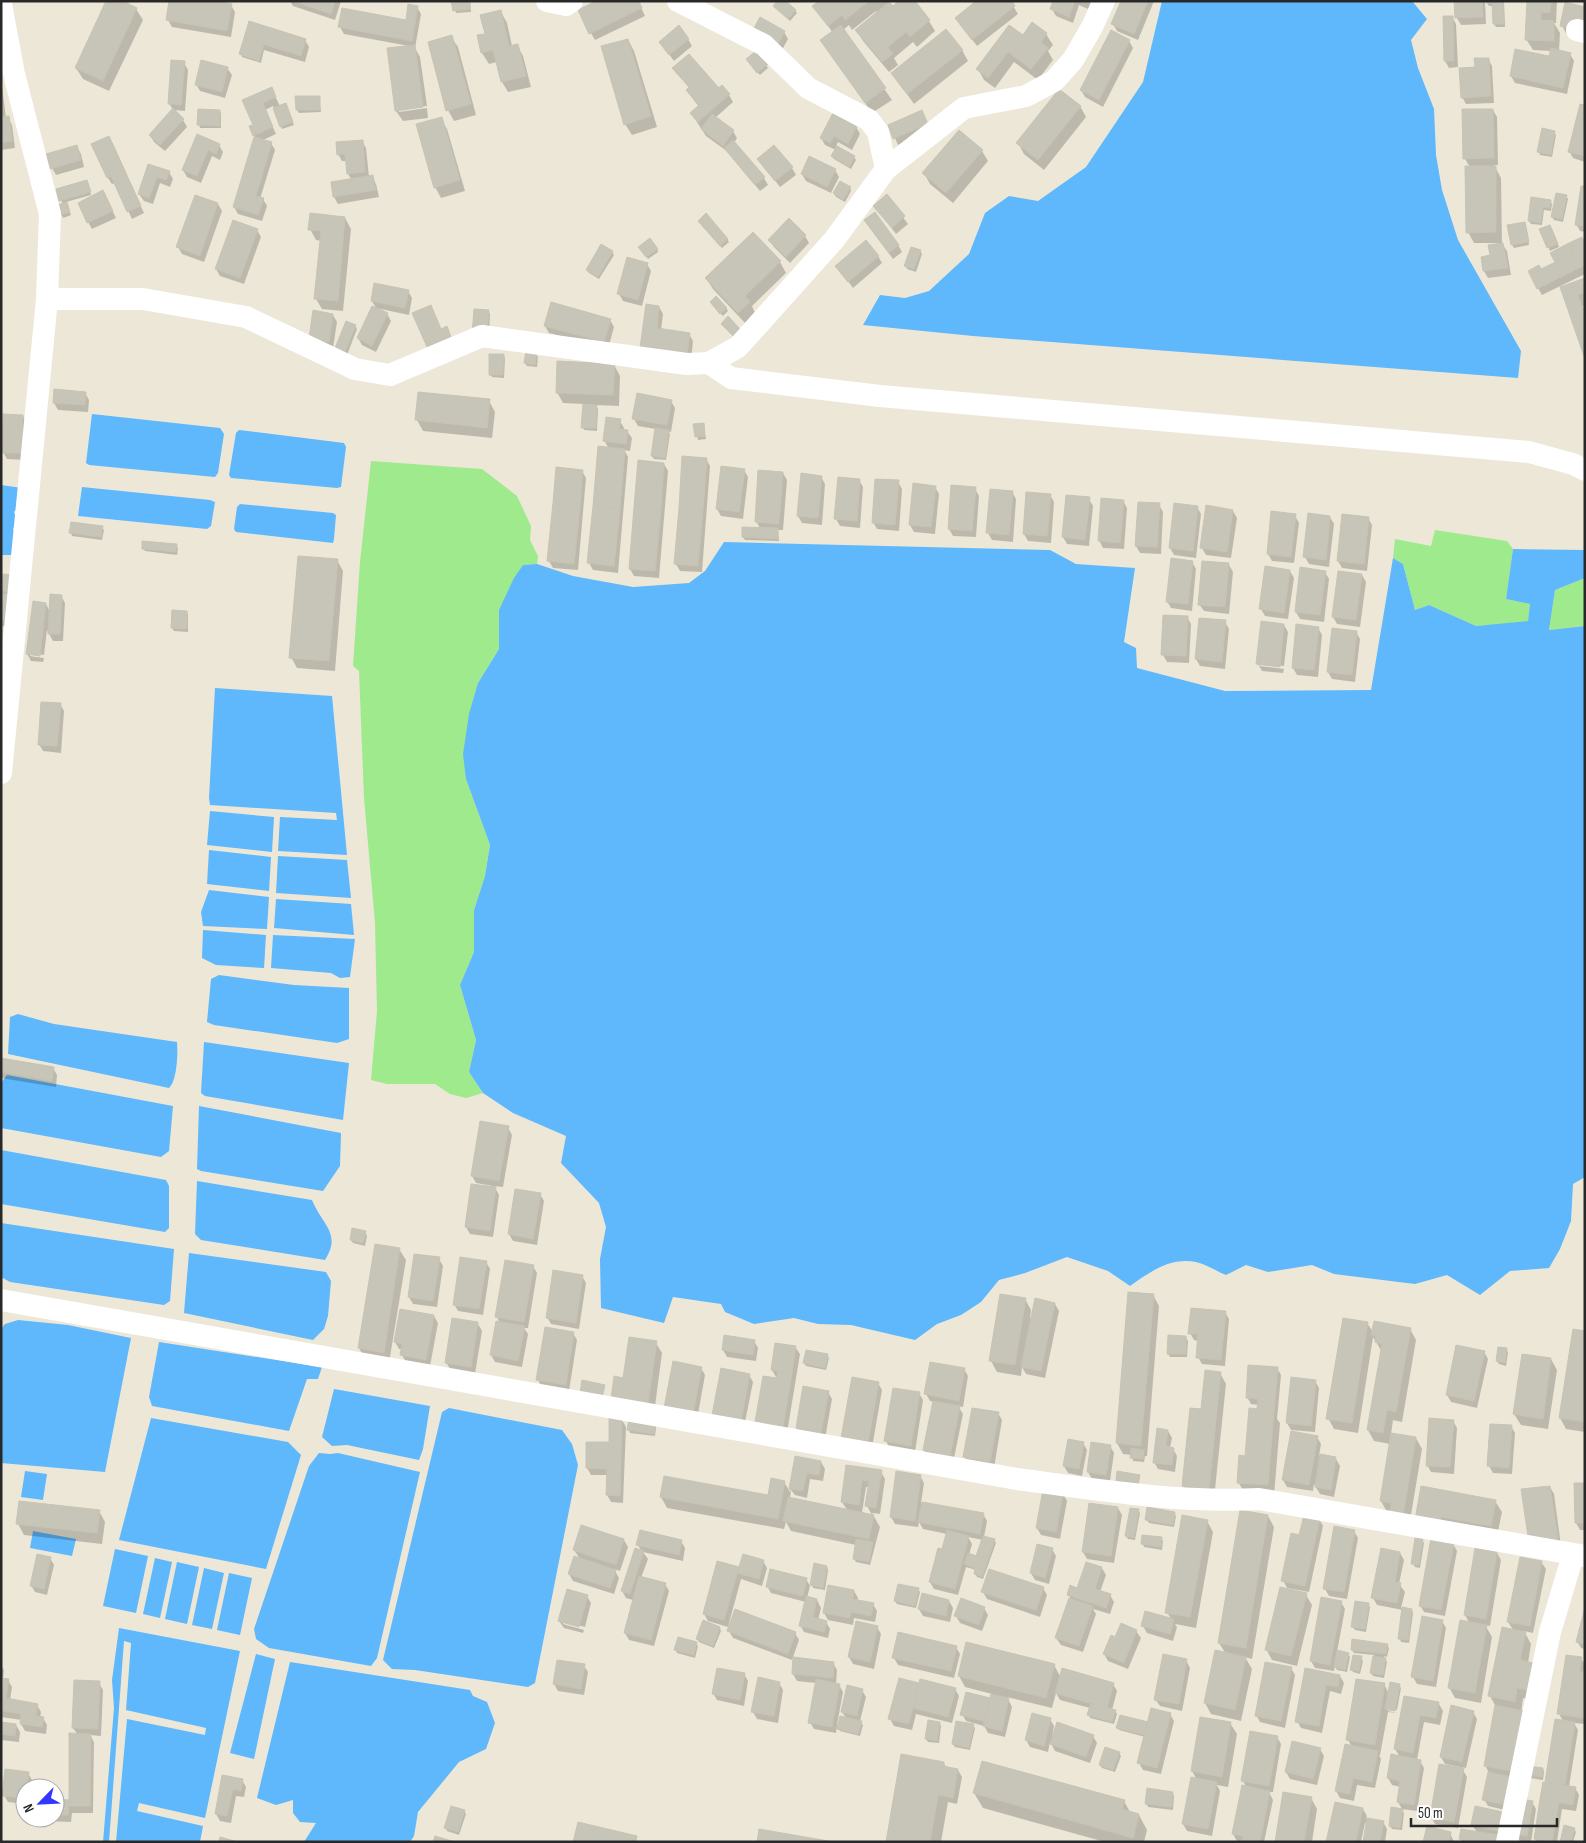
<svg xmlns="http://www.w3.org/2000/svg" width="1586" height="1843" font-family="'Sofia Sans Condensed',sans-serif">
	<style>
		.green { fill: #9eea8d }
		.water { fill: #5eb8fb }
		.shadow { fill: #0003; fill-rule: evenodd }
		.building { fill: #c7c4b8; stroke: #c8c4b2 }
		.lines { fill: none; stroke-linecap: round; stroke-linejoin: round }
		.minor { stroke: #fff; stroke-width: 22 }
	</style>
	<rect width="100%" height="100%" fill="#ede7d8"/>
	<g class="green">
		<polygon points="371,461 482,469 517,496 531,526 530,540 538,556 537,564 523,565 499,610 499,649 478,683 466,779 490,845 485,876 474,910 474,952 460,985 476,1040 469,1072 483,1093 466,1098 450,1094 435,1084 387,1084 371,1080 377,1011 375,923 364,798 359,671 353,666 360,562"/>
		<polygon points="1435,530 1507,541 1513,549 1506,599 1530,604 1528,622 1476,626 1429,605 1415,610 1403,564 1393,558 1395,539 1431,546"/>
		<polygon points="1585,578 1585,626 1549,630 1555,590"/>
	</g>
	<g class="water">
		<polygon points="1162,1 1412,1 1427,19 1411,40 1418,68 1434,109 1436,155 1442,190 1458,240 1521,351 1518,378 973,336 863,325 880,295 905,298 929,291 969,254 985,213 1009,196 1038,201 1086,167 1143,82"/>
		<polygon points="92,414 220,428 224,434 218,473 215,477 89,465 86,463"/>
		<polygon points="239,430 344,443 346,447 341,487 337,488 231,478 229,475 236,433"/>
		<polygon points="1,485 22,488 19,506 14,512 17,520 13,529 19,537 12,555 1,555"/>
		<polygon points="82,487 210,500 215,502 211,526 207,529 78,516"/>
		<polygon points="240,504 333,513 336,515 334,539 333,543 236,532 234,529 237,507"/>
		<path d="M724 542 1050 550 1076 564 1135 568 1124 642 1136 648 1137 668 1225 691 1371 690 1393 558 1403 564 1415 610 1429 605 1476 626 1528 621 1530 604 1506 599 1513 549 1585 550V578L1555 590 1549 630 1585 626V1177L1573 1184 1571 1221 1560 1249 1549 1268 1510 1271 1480 1295 1447 1275 1415 1284 1334 1274 1312 1265 1268 1272 1246 1265 1226 1275C1216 1271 1206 1264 1196 1262 1170 1257 1150 1272 1130 1286L1108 1271 1067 1257 1025 1273 999 1280 981 1302 961 1315 937 1324 915 1340 851 1325 818 1324 794 1318 754 1324 725 1312 721 1304 673 1297 664 1323 601 1308 600 1259 606 1227 599 1203 561 1163 566 1136 513 1113 483 1093 469 1072 476 1040 460 985 474 952V910L485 876 490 845 466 779 463 754 469 714 478 683 499 649V610L514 578 523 565 537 564 573 576 633 587 689 583 705 571Z"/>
		<polygon points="215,688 332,696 347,855 278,851 280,817 337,820 336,813 210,805 209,798"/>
		<polygon points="210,811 274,817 272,852 207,845"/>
		<polygon points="209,850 271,857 269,891 207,884"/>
		<polygon points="278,856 347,860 351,898 276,893"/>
		<polygon points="209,890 269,897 267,929 203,926 201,912"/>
		<polygon points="276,899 351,904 354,935 274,928"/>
		<polygon points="203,930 266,935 264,968 216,965 202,958"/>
		<polygon points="273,935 355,939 350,977 340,978 331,973 271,968"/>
		<polygon points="219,975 294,985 349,988 349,1039 337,1043 214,1025 207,1022 211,979"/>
		<path d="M18 1014 54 1024 177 1042C178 1054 177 1081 169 1088L8 1054 10 1017Z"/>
		<polygon points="204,1042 349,1063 343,1120 205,1096 201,1093"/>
		<polygon points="7,1075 173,1106 169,1151 161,1157 1,1128 1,1083"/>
		<polygon points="199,1106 341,1133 340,1166 323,1191 201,1171 197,1169"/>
		<polygon points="1,1150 166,1180 169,1186 169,1228 165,1232 1,1204"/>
		<path d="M197 1181 312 1200C322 1225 342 1233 325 1260L201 1240 195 1234Z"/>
		<polygon points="1,1223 174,1249 170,1301 164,1305 10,1282 1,1277"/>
		<polygon points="189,1253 326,1272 331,1281 328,1316 324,1329 313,1340 184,1313"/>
		<polygon points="18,1320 68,1325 131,1338 105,1472 1,1463 1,1329 5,1324"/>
		<polygon points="159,1342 322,1367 318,1379 307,1379 289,1431 152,1406 149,1397"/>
		<polygon points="334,1389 430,1406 423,1449 419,1460 347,1445 332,1446 322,1437"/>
		<polygon points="449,1408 562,1430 572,1444 578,1465 535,1683 528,1687 415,1670 392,1669 383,1660 442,1412"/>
		<polygon points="151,1418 288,1442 301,1455 266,1569 119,1540"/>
		<polygon points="319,1453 330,1454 338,1453 420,1472 377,1658 371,1666 269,1648 256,1639 254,1629 309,1466"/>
		<polygon points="25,1471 47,1474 43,1500 21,1497"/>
		<polygon points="33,1531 76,1539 72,1556 30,1548"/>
		<polygon points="115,1549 148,1556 136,1613 103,1606"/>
		<polygon points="155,1558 172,1562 160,1618 143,1614"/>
		<polygon points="177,1562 199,1567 187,1624 165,1619"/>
		<polygon points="204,1568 224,1573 212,1629 192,1625"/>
		<polygon points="229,1573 252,1578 240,1635 217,1630"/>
		<polygon points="119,1628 240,1651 205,1818 139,1803 137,1811 203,1826 200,1842 116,1842 127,1719 205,1735 206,1728 126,1710 131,1643 124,1641 109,1842 103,1842 114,1708 112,1680"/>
		<polygon points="256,1654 275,1659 254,1759 230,1753"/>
		<polygon points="290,1662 470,1690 473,1696 487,1702 495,1723 486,1749 459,1762 418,1812 414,1836 410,1842 304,1842 316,1823 300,1822 293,1813 293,1800 276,1805 257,1798"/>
	</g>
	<g class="shadow">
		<polygon points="120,1 136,9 143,20 109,91 83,79 76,68"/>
		<polygon points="290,1 341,1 335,20 293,6"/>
		<polygon points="453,1 470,1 471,12 456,13"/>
		<polygon points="638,1 645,16 595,40 591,33"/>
		<polygon points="821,1 889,1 893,8 929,21 935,31 917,47 913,42 894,58 898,65 889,72 863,41 857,30 877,13 876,11 852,30 849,25 843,30 892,100 872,113 822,41 833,33 814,6"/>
		<polygon points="1010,1 1018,14 977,46 956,18"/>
		<polygon points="1055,1 1091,1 1088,9 1079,5 1073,23 1056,16 1052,9"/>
		<polygon points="1122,1 1154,1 1138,40 1117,31 1113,24"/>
		<polygon points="1456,1 1485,1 1486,24 1461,25 1457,18"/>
		<polygon points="1486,1 1504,1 1505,27 1496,27 1494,24 1494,6 1489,6"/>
		<polygon points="1528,1 1557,1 1556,23 1554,23 1560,33 1559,51 1570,54 1574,61 1567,94 1515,83 1511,76 1550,58 1551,51 1533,50 1526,39"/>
		<polygon points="231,5 235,12 231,37 172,27 168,20"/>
		<polygon points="775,6 795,10 797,13 790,21"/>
		<polygon points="417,7 421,14 415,48 420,57 427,106 399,109 399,112 427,108 428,118 403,121 396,111 409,46 344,34 340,27 407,21"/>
		<polygon points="1585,8 1574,34 1566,33 1562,26"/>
		<polygon points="501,12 507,23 512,46 517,45 523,56 531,87 508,92 502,82 497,62 489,64 482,53 479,36 486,35"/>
		<polygon points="1452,17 1456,24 1458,67 1449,68 1445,61"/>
		<polygon points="250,22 305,40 309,47 305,62 264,50 261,63 242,57 241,54"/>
		<polygon points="1033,24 1046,34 1053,45 1048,51 1053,60 1038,80 1014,62 995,88 984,80 978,69 1023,37"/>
		<polygon points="784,32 788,39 782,50 758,37"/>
		<polygon points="451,37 458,47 476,115 454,121 448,110"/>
		<polygon points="688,39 692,46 674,61 660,42"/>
		<polygon points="628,40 634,51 657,127 632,135 625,124"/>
		<polygon points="1129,41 1133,48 1103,107 1085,97 1081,90"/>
		<polygon points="962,50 968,61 914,104 892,73"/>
		<polygon points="1488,59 1492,66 1494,103 1466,104 1462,97 1476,68"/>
		<polygon points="184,63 188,70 185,111 174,110 183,120 187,127 165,151 154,142 150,135 173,110 169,103"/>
		<polygon points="749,63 766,65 768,68 760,75"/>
		<polygon points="227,68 232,75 225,98 200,91 196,84"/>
		<polygon points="674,68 718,90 722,87 729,95 733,102 715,118 733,131 737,138 734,143 764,178 768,185 760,191 728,152 706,136 691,113 699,107 687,91 690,89"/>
		<polygon points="1,78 6,118 8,118 12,125 15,148 1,150"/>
		<polygon points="275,96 280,106 287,107 294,125 282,129 273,106 265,110 276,134 261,141 271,143 275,150 260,199 263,199 267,206 262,221 238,214 234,207 255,137 251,127 254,125 244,101"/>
		<polygon points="319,97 321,112 299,113 297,110"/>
		<polygon points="1080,106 1086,117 1044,170 1024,154 1018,143"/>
		<polygon points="1585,106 1585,162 1573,158 1569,151"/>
		<polygon points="1493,110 1497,117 1498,165 1494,165 1501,178 1502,244 1507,251 1511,275 1488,278 1484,271 1482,258 1491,256 1500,243 1474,243 1468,232 1470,167 1465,159"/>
		<polygon points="220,111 221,114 221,128 200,128 199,124"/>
		<polygon points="921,112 931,131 898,145 895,138"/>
		<polygon points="834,115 856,127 860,134 852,150 838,142 836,147 854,157 856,160 851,169 834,159 832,156 836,150 825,145 821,138"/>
		<polygon points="441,119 447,129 465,191 441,198 435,187"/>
		<polygon points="1554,132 1556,135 1552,157 1540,155 1539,152"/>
		<polygon points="197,136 219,145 223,152 220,160 212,156 201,183 187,177 183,170"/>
		<polygon points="362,141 366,148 369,177 372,177 376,184 379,197 338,204 334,197 352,180 348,174 347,161 342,161 338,154"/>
		<polygon points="113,144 144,213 132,219 115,183 112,184 108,178"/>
		<polygon points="77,147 81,154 84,167 56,175 52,168"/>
		<polygon points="982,151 988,161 953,203 930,184 924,173"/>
		<polygon points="759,160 792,168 796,175 780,187"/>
		<polygon points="149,165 169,172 173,179 170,187 160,183 153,204 144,201 139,194"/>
		<polygon points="835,170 839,177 831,193 806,181 802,174"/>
		<polygon points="88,184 91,195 66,202 71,215 63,218 58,206 63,204 61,200"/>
		<polygon points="1585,187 1585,232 1580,231 1576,224"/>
		<polygon points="850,188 851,191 845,202 836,197 834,193"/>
		<polygon points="887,196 908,224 896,234 875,206"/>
		<polygon points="1566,196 1568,199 1563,222 1554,220 1552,217"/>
		<polygon points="195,197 218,204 222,211 204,262 182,254 178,247"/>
		<polygon points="1532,198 1550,201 1552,204 1551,211 1544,210 1542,225 1531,224 1529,221"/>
		<polygon points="107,199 116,218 92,229 88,222"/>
		<polygon points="345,218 351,229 343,311 322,309 316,299 321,241 316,240 310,229"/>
		<polygon points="701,224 727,239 729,242 722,248"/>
		<polygon points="1526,226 1529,245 1514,248 1512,245"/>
		<polygon points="870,228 898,245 902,252 893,259"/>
		<polygon points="1552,229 1559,247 1550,251 1541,230"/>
		<polygon points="257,230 261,237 244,284 220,276 216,269"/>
		<polygon points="753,233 780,262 786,273 752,306 755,313 745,323 713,289 706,278"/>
		<polygon points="805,236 809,243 790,263 774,247 770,240"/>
		<polygon points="1585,245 1585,274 1542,295 1538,288 1541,270 1556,262 1551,253"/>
		<polygon points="657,249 658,252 648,259 642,250"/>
		<polygon points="920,251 922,254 916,272 907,269 906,266"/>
		<polygon points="612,252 614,255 599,279 589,273 587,270"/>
		<polygon points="878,256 882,263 853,288 837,266"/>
		<polygon points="647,264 651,271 642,306 623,301 619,294"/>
		<polygon points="1585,279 1585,305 1583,306 1585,311 1585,356 1561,287"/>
		<polygon points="408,291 412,298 409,315 376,308 372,301"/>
		<polygon points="713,305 726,308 728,311 723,316"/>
		<polygon points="659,307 663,314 661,330 689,334 693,341 691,361 645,355"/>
		<polygon points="488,311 490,314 489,338 475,338"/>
		<polygon points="387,314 391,321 376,352 362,345 358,338"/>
		<polygon points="333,315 337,322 333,348 314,346"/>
		<polygon points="610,320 614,327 608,349 549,333 545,326"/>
		<polygon points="355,326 357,329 347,355 338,351"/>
		<polygon points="536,354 538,357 537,367 527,366 525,363"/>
		<polygon points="503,355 505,358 504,378 492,377 490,374"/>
		<polygon points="614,365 620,376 619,406 595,405 598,409 597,431 584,430 583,427 584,404 563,403 557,392"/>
		<polygon points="85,393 89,400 88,412 58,410 54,403"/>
		<polygon points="489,401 495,412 492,438 423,431 417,420"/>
		<polygon points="671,401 675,408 671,432 668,431 670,434 666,460 654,459 652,456 656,429 638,426 634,419"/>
		<polygon points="23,416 27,423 25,460 7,459 3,452"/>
		<polygon points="620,421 624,428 624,431 627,431 632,438 630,451 624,450 628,457 618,573 593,570 589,563 609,449 604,440"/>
		<polygon points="703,424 706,439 698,440 695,425"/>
		<polygon points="706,459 710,466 702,572 680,571 676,564"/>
		<polygon points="664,464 668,471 659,578 634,576 630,569"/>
		<polygon points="744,470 748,477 743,519 721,516 717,509"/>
		<polygon points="582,471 586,478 578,570 553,568 549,561"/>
		<polygon points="783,473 787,480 783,530 778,530 779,541 745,540 743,537 760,528 756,521"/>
		<polygon points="821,477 825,484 822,525 802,523 798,516"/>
		<polygon points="859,480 863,487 860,528 840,526 836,519"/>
		<polygon points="898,482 902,489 899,531 877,529 873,522"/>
		<polygon points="935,487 939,494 935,534 914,532 910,525"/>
		<polygon points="975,489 979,496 976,537 953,536 949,529"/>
		<polygon points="1012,492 1016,499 1013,542 992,540 988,533"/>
		<polygon points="1050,495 1054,502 1051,543 1028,541 1024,534"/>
		<polygon points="1089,499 1093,506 1089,546 1067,544 1063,537"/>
		<polygon points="1123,501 1127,508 1124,549 1103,548 1099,540"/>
		<polygon points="1175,504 1197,507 1201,514 1196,558 1174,555 1170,548"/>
		<polygon points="1159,505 1163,512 1161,554 1140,553 1136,546"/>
		<polygon points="1233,511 1237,518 1231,558 1206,555 1202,548"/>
		<polygon points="1309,515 1330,517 1334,524 1329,567 1309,564 1305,557"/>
		<polygon points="1295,516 1299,523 1294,563 1272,561 1268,554"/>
		<polygon points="1368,518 1372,525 1367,571 1342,568 1338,561"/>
		<polygon points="102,527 104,530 102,540 72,536 71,533"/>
		<polygon points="176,545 178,548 177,555 145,551 143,548"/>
		<polygon points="337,560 343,571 335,671 297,668 291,657"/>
		<polygon points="1192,562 1196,569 1192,611 1171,608 1167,601"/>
		<polygon points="1229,565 1233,572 1229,614 1204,611 1199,604"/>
		<polygon points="1290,571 1294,578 1288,619 1265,616 1261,609"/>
		<polygon points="1325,572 1329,579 1324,622 1300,619 1296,612"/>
		<polygon points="1362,575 1366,582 1360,627 1337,624 1333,617"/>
		<polygon points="1,576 16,576 13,627 1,626"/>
		<polygon points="61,596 65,603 63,641 53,641 47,630 44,655 30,653 30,656 44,658 43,662 31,661 27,654 46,604 50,612"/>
		<polygon points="187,612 188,615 188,632 174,631 172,628"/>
		<polygon points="1187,617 1191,624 1189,663 1167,662 1163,655"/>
		<polygon points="1200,619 1225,622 1229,629 1225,669 1200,666 1196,659"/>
		<polygon points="1284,625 1288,632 1284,666 1260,664 1260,666 1284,669 1283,673 1262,671 1258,664"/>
		<polygon points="1318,628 1322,635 1318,677 1297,675 1293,668"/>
		<polygon points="1356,632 1360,639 1355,682 1332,679 1328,672"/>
		<polygon points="60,704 64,711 61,753 43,751 39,744"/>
		<polygon points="1,1059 53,1068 57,1075 56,1087 1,1078"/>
		<polygon points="508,1128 512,1135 503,1187 494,1186 499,1195 493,1237 470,1234 466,1227 493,1186 476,1183 472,1176"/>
		<polygon points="540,1194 544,1201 537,1245 513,1241 509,1234"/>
		<polygon points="365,1232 367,1236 365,1246 353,1243 351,1240"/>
		<polygon points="399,1249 406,1260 389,1363 365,1359 359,1348"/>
		<polygon points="439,1259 443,1266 437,1307 413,1304 409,1297"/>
		<polygon points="486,1262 490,1269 483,1315 458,1311 454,1304"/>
		<polygon points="533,1266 537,1273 528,1328 524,1328 528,1334 522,1367 495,1362 491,1355 500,1323 497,1317"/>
		<polygon points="582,1276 586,1283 579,1329 551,1324 547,1317"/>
		<polygon points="1129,1293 1153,1295 1159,1306 1147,1456 1145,1456 1144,1462 1133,1461 1132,1455 1123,1454 1117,1443"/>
		<polygon points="1025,1299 1031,1310 1030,1318 1032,1318 1055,1304 1059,1311 1045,1378 1026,1374 1022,1367 1021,1376 997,1372 991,1361"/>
		<polygon points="1225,1312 1229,1319 1225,1366 1202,1364 1198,1357 1199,1341 1194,1340 1190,1333"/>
		<polygon points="434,1316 438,1323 430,1366 406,1362 402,1355 402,1349 399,1349 395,1342"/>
		<polygon points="1367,1323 1373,1332 1410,1329 1416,1340 1402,1422 1393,1420 1391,1434 1416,1438 1422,1449 1409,1527 1387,1512 1381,1501 1390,1444 1374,1441 1368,1430 1382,1352 1373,1337 1358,1433 1334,1429 1328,1418"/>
		<polygon points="478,1324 482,1331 475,1374 450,1369 446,1362"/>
		<polygon points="1585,1332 1585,1432 1566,1429 1560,1418"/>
		<polygon points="573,1333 577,1340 569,1391 542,1387 538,1380"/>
		<polygon points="1186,1338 1188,1341 1187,1357 1170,1357 1168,1353"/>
		<polygon points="754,1341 758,1348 756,1361 727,1357 723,1350"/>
		<polygon points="656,1343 662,1353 654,1414 624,1379"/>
		<polygon points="795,1347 800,1354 787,1433 760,1429 778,1380 778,1377 776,1377 772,1370"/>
		<polygon points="1507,1350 1508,1353 1506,1366 1499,1364 1497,1361"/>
		<polygon points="1484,1352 1488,1359 1477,1408 1451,1402 1447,1395"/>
		<polygon points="827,1355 829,1358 826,1370 806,1366 804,1363"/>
		<polygon points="1551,1359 1557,1370 1548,1429 1521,1425 1514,1414"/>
		<polygon points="674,1363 701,1368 705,1375 697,1420"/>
		<polygon points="1277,1368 1281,1375 1277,1419 1280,1423 1274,1496 1245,1493 1238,1482 1260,1411 1259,1405 1251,1404 1247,1397"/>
		<polygon points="964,1369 968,1376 963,1407 958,1406 963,1414 953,1463 928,1457 924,1450 934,1402 930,1401 926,1394"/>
		<polygon points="1220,1373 1226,1384 1214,1499 1189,1497 1183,1486 1202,1410"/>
		<polygon points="749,1375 753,1382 744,1427 718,1422"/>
		<polygon points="1315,1381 1319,1388 1315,1432 1291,1430 1287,1423"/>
		<polygon points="878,1383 882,1390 873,1442 847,1444"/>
		<polygon points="828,1392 832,1399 825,1439 801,1435 797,1428"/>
		<polygon points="919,1393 923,1400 915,1452 890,1448 886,1441"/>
		<polygon points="998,1413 1002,1420 994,1468 969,1464 965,1457"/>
		<polygon points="622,1420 626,1427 623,1503 611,1502 607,1495 608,1475 591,1475 587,1468 610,1444"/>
		<polygon points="1453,1421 1457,1428 1454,1474 1431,1472 1427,1465"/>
		<polygon points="655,1424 656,1428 655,1436 630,1433 629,1430"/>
		<polygon points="1511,1426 1515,1433 1512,1474 1493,1473 1489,1466"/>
		<polygon points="1168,1431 1172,1438 1170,1448 1173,1449 1177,1456 1175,1472 1158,1469 1154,1462"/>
		<polygon points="1317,1437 1321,1444 1319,1456 1336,1459 1340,1466 1334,1497 1320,1494 1314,1484 1313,1491 1287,1487 1283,1480"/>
		<polygon points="1083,1443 1087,1450 1082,1476 1068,1473 1064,1466"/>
		<polygon points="1110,1446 1114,1453 1110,1481 1092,1479 1088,1472"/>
		<path d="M796 1457 821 1462 825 1469 823 1481 810 1479 807 1498 795 1495 791 1490 790 1498 847 1510 842 1502 847 1466 881 1472 885 1479 880 1514 872 1513 880 1527 870 1565 856 1562 854 1559 856 1545 791 1531 786 1522 784 1529 667 1508 661 1497 769 1496 784 1482 790 1492ZM866 1487H870L867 1506 872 1515 862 1513Z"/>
		<path d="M920 1476 924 1483 921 1503 983 1514 987 1521 984 1537 994 1540 996 1543 983 1579 977 1577 975 1574 976 1570 966 1567 958 1595 934 1589 930 1582 943 1551 947 1534 923 1529 919 1522 918 1527 895 1524 891 1517ZM968 1537 983 1540 977 1558 969 1555 972 1544Z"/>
		<polygon points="1585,1484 1585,1530 1580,1530 1576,1523"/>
		<polygon points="1550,1487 1554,1494 1561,1546 1534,1550"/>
		<polygon points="1063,1494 1067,1501 1060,1539 1041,1535 1037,1528"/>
		<polygon points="1495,1501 1502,1512 1497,1536 1416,1520"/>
		<polygon points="1118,1508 1122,1515 1114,1563 1087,1559 1083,1552"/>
		<polygon points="1138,1510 1140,1513 1135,1540 1128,1539 1126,1536"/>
		<polygon points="99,1511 105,1522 102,1544 24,1535 18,1524"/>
		<polygon points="1174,1513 1176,1516 1174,1527 1149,1523 1147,1520"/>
		<polygon points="1268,1516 1274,1527 1252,1659 1245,1657 1252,1669 1241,1721 1211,1714 1205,1703 1226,1654 1219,1643"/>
		<polygon points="1319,1519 1323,1526 1309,1592 1287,1588 1283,1580 1300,1536"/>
		<polygon points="1207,1521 1213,1532 1196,1628 1175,1624 1177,1627 1173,1641 1147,1633 1143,1626 1171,1619 1167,1612"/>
		<polygon points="1354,1531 1358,1538 1347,1599 1329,1596 1325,1589"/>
		<polygon points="1161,1538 1163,1541 1162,1550 1144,1547 1143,1544"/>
		<polygon points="624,1540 628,1547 620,1571 614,1569 619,1578 614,1594 573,1581 569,1574 580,1559 574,1550"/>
		<polygon points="1422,1540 1424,1543 1420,1568 1415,1567 1413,1564"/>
		<polygon points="681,1541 685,1548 683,1561 643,1552 648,1559 641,1578 665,1584 669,1591 654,1646 629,1640 625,1633 633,1600 626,1598 622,1591 642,1552 638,1545"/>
		<polygon points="1453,1544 1457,1551 1445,1616 1424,1612 1420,1605"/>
		<polygon points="1052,1549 1056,1556 1049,1584 1035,1580 1031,1573"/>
		<polygon points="1400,1553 1404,1560 1399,1584 1405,1592 1401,1608 1412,1610 1413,1613 1409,1643 1401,1642 1400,1639 1403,1610 1377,1605 1373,1598"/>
		<polygon points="1497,1553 1501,1560 1490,1626 1485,1625 1492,1637 1481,1703 1455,1698 1449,1687 1470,1624 1465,1615"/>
		<polygon points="50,1558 54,1565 47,1595 35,1592 31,1585"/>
		<polygon points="763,1561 767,1568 762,1586 741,1579 728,1627 708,1621 704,1614 740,1568"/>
		<polygon points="1541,1562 1546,1569 1533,1633 1524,1631 1531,1644 1528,1663 1533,1701 1523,1698 1509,1811 1488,1806 1484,1799 1489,1773 1485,1765 1496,1707 1490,1696 1514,1631 1508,1622"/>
		<polygon points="827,1567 828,1570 825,1590 813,1588 812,1585"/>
		<polygon points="1102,1568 1106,1575 1100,1592 1110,1595 1114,1602 1110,1614 1093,1609 1096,1614 1083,1652 1061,1645 1056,1638 1070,1598 1069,1595 1078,1589"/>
		<polygon points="806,1579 810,1586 807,1598 817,1600 821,1608 818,1620 826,1622 830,1629 828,1638 804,1632 800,1625 806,1602 771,1593 767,1586"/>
		<polygon points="829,1586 854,1591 858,1598 857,1601 873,1604 877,1611 875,1622 854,1618 853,1625 828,1620 824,1613"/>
		<polygon points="1043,1588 1047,1595 1040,1617 987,1599 983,1592"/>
		<polygon points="918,1589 920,1592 916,1608 897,1604 895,1601"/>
		<polygon points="1306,1595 1312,1605 1297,1666 1272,1660 1266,1649"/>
		<polygon points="587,1596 591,1603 585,1627 563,1621 563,1624 584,1630 583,1633 564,1628 559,1621"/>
		<polygon points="949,1601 953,1608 950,1622 923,1616 919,1609"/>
		<polygon points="1341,1602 1345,1609 1337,1652 1348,1654 1350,1657 1347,1672 1337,1670 1335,1666 1334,1671 1315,1668 1311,1661"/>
		<polygon points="1368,1604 1370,1607 1366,1632 1355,1630 1353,1627"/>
		<polygon points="984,1608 988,1615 982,1631 960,1623 956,1616"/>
		<polygon points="1585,1611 1585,1649 1581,1648 1577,1641"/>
		<polygon points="1442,1621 1446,1628 1436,1687 1417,1684 1413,1677"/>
		<polygon points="704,1622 720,1628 721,1631 714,1648 699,1642 697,1639"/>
		<polygon points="877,1627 881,1634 874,1669 853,1664 849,1657"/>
		<polygon points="729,1631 795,1633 799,1640 792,1660 733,1638"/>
		<polygon points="1136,1631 1141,1638 1128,1669 1108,1661 1104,1654 1116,1639"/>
		<polygon points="696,1643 698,1646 695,1658 677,1653 676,1650"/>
		<polygon points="967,1643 1054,1665 1060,1676 1113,1684 1117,1691 1112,1710 1115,1711 1117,1714 1114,1724 1090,1718 1089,1715 1090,1708 1060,1700 1056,1693 1052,1708 1007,1697 1012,1707 1005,1737 988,1733 984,1726 966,1721 962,1714 967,1693 991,1699 992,1694 965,1687 959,1676"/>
		<polygon points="1387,1645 1389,1648 1387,1657 1384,1656 1387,1662 1384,1678 1373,1676 1371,1673 1374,1655 1354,1653 1352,1650"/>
		<polygon points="956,1647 960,1654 954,1678 898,1665 894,1658"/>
		<polygon points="1361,1657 1363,1661 1360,1674 1353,1672 1351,1669"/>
		<polygon points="1581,1658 1585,1665 1585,1724 1574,1723 1578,1730 1569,1787 1575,1788 1579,1795 1576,1811 1562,1809 1557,1842 1537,1842 1535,1839 1556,1720 1563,1721 1559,1714"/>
		<polygon points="1186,1660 1190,1668 1182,1711 1160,1706 1155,1699"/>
		<polygon points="833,1663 837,1670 836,1684 839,1685 843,1692 837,1725 839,1725 846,1718 842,1712 862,1690 866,1697 860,1721 863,1725 860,1736 840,1731 837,1726 836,1733 814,1729 810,1722 816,1683 797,1681 793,1674"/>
		<polygon points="1,1666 4,1670 3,1679 8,1680 12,1687 10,1700 37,1705 41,1712 40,1718 43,1718 47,1725 46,1734 25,1731 21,1724 22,1720 1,1717"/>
		<polygon points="584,1666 588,1672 584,1695 558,1691 554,1684"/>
		<polygon points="1291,1668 1295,1675 1285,1728 1260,1722 1256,1715"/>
		<polygon points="1306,1669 1340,1676 1344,1683 1341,1694 1330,1691 1322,1733 1301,1728 1297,1721"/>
		<polygon points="744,1674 748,1681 744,1706 717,1700 713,1693"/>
		<polygon points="899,1679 920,1684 955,1689 959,1696 952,1723 916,1714 912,1730 894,1726 890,1719"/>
		<polygon points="99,1683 103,1690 101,1736 90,1735 94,1742 93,1813 72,1813 71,1822 43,1821 41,1818 55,1818 55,1801 70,1801 78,1735 73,1728"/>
		<polygon points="779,1683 783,1690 778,1723 757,1719 753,1712"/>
		<polygon points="1384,1684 1389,1694 1399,1685 1401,1688 1397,1710 1388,1708 1388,1711 1397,1713 1388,1712 1380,1755 1379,1755 1381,1759 1375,1788 1357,1785 1354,1801 1340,1798 1336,1791 1352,1747 1348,1740"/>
		<polygon points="1405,1697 1439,1704 1443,1711 1440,1725 1424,1722 1417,1760 1420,1761 1424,1768 1417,1811 1402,1809 1398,1802 1401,1787 1392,1785 1388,1778 1400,1757 1395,1749"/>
		<polygon points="1473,1712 1477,1719 1466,1768 1461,1767 1467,1777 1458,1828 1435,1824 1431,1817 1460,1767 1445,1764 1441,1757"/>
		<polygon points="1170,1714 1174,1721 1161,1774 1143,1770 1139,1763 1145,1737 1119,1730 1118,1727 1148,1724"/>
		<polygon points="1050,1719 1054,1726 1052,1737 1093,1736 1097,1743 1090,1763 1055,1751 1050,1742 1048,1752 1030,1747 1026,1740"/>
		<polygon points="1,1723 16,1725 20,1732 19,1742 1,1740"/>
		<polygon points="940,1723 941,1726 939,1743 928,1742 926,1739"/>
		<polygon points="1230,1723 1237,1734 1228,1787 1217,1785 1220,1791 1212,1836 1187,1831 1183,1824 1197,1780 1192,1771"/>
		<polygon points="973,1725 975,1728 970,1750 955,1747 953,1744"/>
		<polygon points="1277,1737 1281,1744 1273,1792 1269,1792 1273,1800 1264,1842 1237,1841 1233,1834 1247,1788 1243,1781"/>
		<polygon points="1320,1749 1324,1756 1317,1785 1290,1779 1286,1772"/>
		<polygon points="1119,1753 1121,1756 1115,1772 1102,1768 1100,1765"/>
		<polygon points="944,1763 946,1768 958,1770 962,1777 957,1804 948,1802 941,1842 887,1842"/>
		<polygon points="1543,1769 1544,1772 1543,1780 1530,1778 1528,1775"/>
		<polygon points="28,1773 32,1780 31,1788 25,1788 25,1804 8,1802 4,1795"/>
		<polygon points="223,1777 242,1780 246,1787 244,1797 236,1796 231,1823 220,1821 216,1814"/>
		<polygon points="974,1793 1124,1801 1130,1812 1139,1815 1147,1830 1144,1842 1105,1842 983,1808"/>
		<polygon points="1172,1793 1174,1796 1173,1810 1148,1807 1146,1803"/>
		<polygon points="1311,1798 1317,1809 1312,1842 1276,1842"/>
		<polygon points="1532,1802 1536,1809 1531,1842 1520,1841 1516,1834"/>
		<polygon points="1363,1809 1367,1816 1366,1819 1383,1822 1387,1829 1385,1842 1364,1842 1367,1823 1365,1823 1361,1842 1327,1842"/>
		<polygon points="1402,1810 1404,1813 1402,1830 1392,1829 1390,1826"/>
		<polygon points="464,1811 466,1814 459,1835 447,1831 446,1828"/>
		<polygon points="1502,1813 1502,1842 1462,1842 1461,1839 1477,1832 1472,1825"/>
		<polygon points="1574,1829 1576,1832 1573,1842 1562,1842"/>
		<polygon points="1450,1833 1454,1842 1424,1842"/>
	</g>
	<g class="building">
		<polygon points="106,1 123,1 137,8 103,81 75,68"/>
		<polygon points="169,1 217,1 232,4 227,31 166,20"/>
		<polygon points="293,1 335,1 331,14"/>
		<polygon points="451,1 470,1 470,9 453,11"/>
		<polygon points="596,1 639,1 642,8 589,34 578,10"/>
		<polygon points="777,1 786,1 796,10 788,19 773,6"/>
		<polygon points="819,1 869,1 845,20 842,15 828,26 812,6"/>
		<polygon points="899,1 915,1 930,20 910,37 906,32 888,47 893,54 882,62 855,30 889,2 893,6"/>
		<polygon points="976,1 1012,1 1015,6 972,40 955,18"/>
		<polygon points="1053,1 1075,1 1069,17 1050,9"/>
		<polygon points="1121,1 1148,1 1134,34 1111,24"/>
		<polygon points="1454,1 1482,1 1483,17 1455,18"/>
		<polygon points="1486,1 1503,1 1504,24 1493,24 1492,3 1486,3"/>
		<polygon points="1527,1 1551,1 1550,13 1541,12 1541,20 1554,21 1554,41 1525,40"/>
		<polygon points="1565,2 1585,7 1585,25 1570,28 1560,26"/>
		<polygon points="408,4 418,6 412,41 338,27 342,8 406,20"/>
		<polygon points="501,10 509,46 518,44 526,76 501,82 493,50 481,53 477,35 485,34 480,15"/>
		<polygon points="1443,16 1453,16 1454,61 1444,61"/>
		<polygon points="760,17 785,31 778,44 753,30"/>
		<polygon points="249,21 306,39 301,56 244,38"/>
		<polygon points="1032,22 1047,33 1041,42 1048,48 1031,69 1008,52 988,78 976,69 1009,25 1023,35"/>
		<polygon points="679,25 689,39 669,55 659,42"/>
		<polygon points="841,25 886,88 865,103 820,40"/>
		<polygon points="946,29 963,50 907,94 891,73"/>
		<polygon points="1111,30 1130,40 1099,100 1080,90"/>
		<polygon points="452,35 471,104 446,111 428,42"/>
		<polygon points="244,38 264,44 259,61 239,54"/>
		<polygon points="628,39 651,116 624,125 601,46"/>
		<polygon points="415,45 423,107 395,111 387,48"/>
		<polygon points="1551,48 1571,53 1563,88 1510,76 1515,49 1549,56"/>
		<polygon points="756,51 768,64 757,73 746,59"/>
		<polygon points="689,54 719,88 699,105 686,90 689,87 672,68"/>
		<polygon points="1474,58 1489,58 1491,96 1461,98 1459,68 1475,67"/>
		<polygon points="171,60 185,61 181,105 168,104"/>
		<polygon points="201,60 228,67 222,92 195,85"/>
		<polygon points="722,85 730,94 698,122 690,113"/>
		<polygon points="272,87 276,97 263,103 273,127 253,136 249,126 253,125 242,100"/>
		<polygon points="1059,89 1081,106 1038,160 1016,143"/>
		<polygon points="295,96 320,96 320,110 296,110"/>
		<polygon points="286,103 293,122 280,127 273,108"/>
		<polygon points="1580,104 1585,105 1585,156 1568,152"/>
		<polygon points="173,108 184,119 160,145 149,135"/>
		<polygon points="198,109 220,110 220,126 197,125"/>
		<polygon points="1462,109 1493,109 1494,158 1463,159"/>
		<polygon points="922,110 928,124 893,139 888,125"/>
		<polygon points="833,113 857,126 848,144 834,136 830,143 820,138"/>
		<polygon points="712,114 734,130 723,146 701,129"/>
		<polygon points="9,116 12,141 1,143 1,117"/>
		<polygon points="442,117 460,180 434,188 416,124"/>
		<polygon points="1542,128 1555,131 1551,155 1537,152"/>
		<polygon points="959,130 983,150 946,193 922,173"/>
		<polygon points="197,134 220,144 216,154 208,150 197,176 182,170"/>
		<polygon points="109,136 141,206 127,212 111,176 107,178 91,144"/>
		<polygon points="254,137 272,142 256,196 264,198 258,215 233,207"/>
		<polygon points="363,140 365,172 347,174 345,154 337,155 336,142"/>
		<polygon points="733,140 765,177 755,185 724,148"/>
		<polygon points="77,145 81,160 50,169 46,154"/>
		<polygon points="774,145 793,167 775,181 757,159"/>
		<polygon points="837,146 855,156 849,167 831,156"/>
		<polygon points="809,156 836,169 827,187 801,174"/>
		<polygon points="148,164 170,171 166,180 157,177 149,198 138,194"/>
		<polygon points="1465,166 1496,166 1496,232 1466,233"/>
		<polygon points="373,175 376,190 333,197 331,182"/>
		<polygon points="87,180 91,192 59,201 56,189"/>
		<polygon points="840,181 851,187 843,200 833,193"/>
		<polygon points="1581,186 1585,186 1585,226 1575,225"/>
		<polygon points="103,190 113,211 87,223 78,203"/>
		<polygon points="1556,193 1567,195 1562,219 1551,217"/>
		<polygon points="887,194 905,216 892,228 873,206"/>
		<polygon points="195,195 218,203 200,256 176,247"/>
		<polygon points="1531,197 1551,200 1550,208 1543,207 1541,223 1528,221"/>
		<polygon points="67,202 70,212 60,215 57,205"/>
		<polygon points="875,212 899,245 889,253 864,220"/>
		<polygon points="310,213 345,217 338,301 314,299 321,231 308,230"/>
		<polygon points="706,213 728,239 720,246 698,221"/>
		<polygon points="789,218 806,235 786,257 768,240"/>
		<polygon points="233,220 258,229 240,278 215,269"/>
		<polygon points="1525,222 1529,242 1511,245 1507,225"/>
		<polygon points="1550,225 1558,244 1547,248 1539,229"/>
		<polygon points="753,232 781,261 745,296 750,302 738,313 705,278"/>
		<polygon points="1582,237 1585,243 1585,265 1537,289 1528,271 1539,265 1541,269 1574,253 1569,243"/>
		<polygon points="650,238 658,249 646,257 638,247"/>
		<polygon points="866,240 879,256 848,282 835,266"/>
		<polygon points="1503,243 1508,268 1483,271 1481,257 1490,255 1488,245"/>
		<polygon points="1569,243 1574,253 1555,262 1550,253"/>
		<polygon points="601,244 613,251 598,277 586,270"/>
		<polygon points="911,247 921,250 914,269 904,266"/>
		<polygon points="627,257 648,263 638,300 617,294"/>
		<polygon points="1585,278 1585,292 1578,295 1585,315 1585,359 1560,287"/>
		<polygon points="374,283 409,290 405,308 371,301"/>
		<polygon points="716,296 727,308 720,314 710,302"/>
		<polygon points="551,302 611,319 604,342 544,326"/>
		<polygon points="646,304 659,306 657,328 690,333 687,354 640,348"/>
		<polygon points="431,305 441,329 447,326 451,337 427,347 412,313"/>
		<polygon points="372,306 388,313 372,346 357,338"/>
		<polygon points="474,309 489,310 487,336 472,335"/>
		<polygon points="313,310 333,314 329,342 309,339"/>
		<polygon points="728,316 740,329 733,336 721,324"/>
		<polygon points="346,321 356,325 345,352 335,348"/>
		<polygon points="526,351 537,353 535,365 524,363"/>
		<polygon points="489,354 504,354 503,375 489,375"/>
		<polygon points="557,361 615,364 613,395 556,393"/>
		<polygon points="54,389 86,392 85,405 53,403"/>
		<polygon points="418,392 490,399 487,428 415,420"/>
		<polygon points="637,393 672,400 667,425 632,419"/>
		<polygon points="583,404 597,405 596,428 581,428"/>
		<polygon points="3,414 23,415 22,453 2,453"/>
		<polygon points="606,417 621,419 619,429 628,430 626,444 603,441"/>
		<polygon points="704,423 705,436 695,437 693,424"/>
		<polygon points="655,428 669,430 665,458 651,456"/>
		<polygon points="598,446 625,449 620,508 593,506"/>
		<polygon points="682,456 707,458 703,510 679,508"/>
		<polygon points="638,460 664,463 661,509 634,507"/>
		<polygon points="721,466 745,469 739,512 716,509"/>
		<polygon points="556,467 583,470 580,506 553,503"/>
		<polygon points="758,470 783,472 779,524 755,522"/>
		<polygon points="801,473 822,476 818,518 797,516"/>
		<polygon points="838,477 860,479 857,521 834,519"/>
		<polygon points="875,479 899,480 895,525 872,523"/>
		<polygon points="913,483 936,486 931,527 909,525"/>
		<polygon points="951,485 976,487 972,531 948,529"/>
		<polygon points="990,489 1013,491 1009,535 986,533"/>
		<polygon points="1026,492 1051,494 1047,536 1023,534"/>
		<polygon points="1066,495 1090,497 1085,540 1062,537"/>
		<polygon points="1101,498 1124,500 1120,543 1098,541"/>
		<polygon points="1138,502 1160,503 1157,547 1135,546"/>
		<polygon points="553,503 580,506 574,564 547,561"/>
		<polygon points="1174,503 1198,506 1193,551 1169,548"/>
		<polygon points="1206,505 1233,510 1227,552 1200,548"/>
		<polygon points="593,506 620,508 614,566 587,563"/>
		<polygon points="634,507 661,509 655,571 629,569"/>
		<polygon points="679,508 703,510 698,566 674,564"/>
		<polygon points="1271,511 1296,514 1291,557 1267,554"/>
		<polygon points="1308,513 1330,516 1326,560 1303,557"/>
		<polygon points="1342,514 1369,517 1364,564 1337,561"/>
		<polygon points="71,522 103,526 101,537 69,533"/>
		<polygon points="742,527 778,528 778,539 742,537"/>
		<polygon points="142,541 177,544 176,552 142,549"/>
		<polygon points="298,556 338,559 329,661 289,658"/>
		<polygon points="1171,558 1193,561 1188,604 1166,602"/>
		<polygon points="1202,561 1229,563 1225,607 1198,605"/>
		<polygon points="1265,566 1290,570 1284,613 1259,609"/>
		<polygon points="1300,567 1326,571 1320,615 1295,612"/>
		<polygon points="1338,571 1362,574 1356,620 1332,617"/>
		<polygon points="1,574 17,575 16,591 1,591"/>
		<polygon points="1,594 12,595 9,621 1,620"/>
		<polygon points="50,594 62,595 60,634 48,634"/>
		<polygon points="33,601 46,603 40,656 26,654"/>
		<polygon points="172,610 187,611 187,629 171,628"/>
		<polygon points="1163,615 1188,616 1186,656 1161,655"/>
		<polygon points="1199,618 1226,620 1222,662 1195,659"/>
		<polygon points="1261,621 1284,624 1280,667 1256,664"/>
		<polygon points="1296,624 1319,627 1314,670 1292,668"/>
		<polygon points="1332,628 1357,631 1352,675 1327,672"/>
		<polygon points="41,702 61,703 57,746 38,745"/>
		<polygon points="1,1058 54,1067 52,1081 1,1072"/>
		<polygon points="480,1121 509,1126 499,1181 471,1176"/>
		<polygon points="471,1184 496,1187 490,1231 465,1227"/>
		<polygon points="515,1189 541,1193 533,1239 508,1234"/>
		<polygon points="352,1228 366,1231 363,1243 350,1240"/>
		<polygon points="375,1244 400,1248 384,1353 358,1348"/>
		<polygon points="414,1254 440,1257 433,1301 408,1297"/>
		<polygon points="460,1257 487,1261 479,1309 453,1305"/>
		<polygon points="505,1260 534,1265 524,1322 495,1317"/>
		<polygon points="553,1270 583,1275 576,1323 546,1318"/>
		<polygon points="1128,1292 1154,1294 1141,1446 1116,1443"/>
		<polygon points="1000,1294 1026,1298 1015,1365 989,1361"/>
		<polygon points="1035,1298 1055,1303 1041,1371 1021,1367"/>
		<polygon points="1191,1308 1226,1311 1221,1360 1196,1358 1198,1334 1188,1334"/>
		<polygon points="400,1309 434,1315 426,1360 400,1355 402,1344 394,1342"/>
		<polygon points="452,1318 478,1322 471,1367 445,1363"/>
		<polygon points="1343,1318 1368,1322 1352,1423 1326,1419"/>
		<polygon points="496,1321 525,1326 518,1361 490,1355"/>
		<polygon points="1374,1321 1411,1328 1396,1412 1387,1410 1383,1433 1367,1430 1382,1344 1375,1342 1376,1336 1371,1335"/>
		<polygon points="545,1327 574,1332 566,1385 536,1380"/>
		<polygon points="1573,1329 1585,1331 1585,1422 1559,1418"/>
		<polygon points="724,1335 755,1340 753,1355 722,1350"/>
		<polygon points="1168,1335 1186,1336 1186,1354 1167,1354"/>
		<polygon points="629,1337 657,1341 648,1404 611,1399 614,1376 623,1378"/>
		<polygon points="775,1343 796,1346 792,1373 771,1370"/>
		<polygon points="1456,1345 1485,1351 1474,1401 1446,1395"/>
		<polygon points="1498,1347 1507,1348 1505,1363 1496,1361"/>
		<polygon points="806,1350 828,1354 825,1368 803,1363"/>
		<polygon points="1522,1354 1551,1358 1543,1419 1513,1414"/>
		<polygon points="673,1361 702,1367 693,1413 664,1408"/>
		<polygon points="930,1362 965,1368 959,1401 924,1394"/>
		<polygon points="1248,1365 1278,1367 1274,1411 1257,1409 1258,1399 1246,1398"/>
		<polygon points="721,1368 750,1374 741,1421 712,1415"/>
		<polygon points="1205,1370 1221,1372 1209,1489 1182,1486 1190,1408 1201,1409"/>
		<polygon points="778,1371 792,1373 783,1427 755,1422 763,1376 777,1378"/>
		<polygon points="852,1377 879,1382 868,1443 841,1438"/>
		<polygon points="1291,1377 1316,1380 1311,1426 1286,1423"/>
		<polygon points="582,1380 605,1385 602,1398 580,1393"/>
		<polygon points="803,1386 829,1391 821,1433 796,1428"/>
		<polygon points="893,1388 920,1392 911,1446 884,1441"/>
		<polygon points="933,1401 960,1406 950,1456 923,1450"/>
		<polygon points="972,1408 999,1412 990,1462 963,1457"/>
		<polygon points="1249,1408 1274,1411 1268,1485 1237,1483 1239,1455 1245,1456"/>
		<polygon points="609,1418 622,1419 620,1496 606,1495 607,1469 586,1468 586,1442 609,1442"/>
		<polygon points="1429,1418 1454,1420 1450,1467 1426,1466"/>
		<polygon points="629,1420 655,1423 654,1434 627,1430"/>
		<polygon points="1490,1424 1512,1425 1509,1468 1487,1466"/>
		<polygon points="1157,1428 1168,1430 1166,1446 1174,1448 1172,1465 1153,1463"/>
		<polygon points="1291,1431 1318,1436 1309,1485 1282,1480"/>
		<polygon points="1391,1433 1416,1437 1403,1516 1390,1514 1391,1503 1380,1501"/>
		<polygon points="1068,1439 1084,1442 1079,1469 1063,1466"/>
		<polygon points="1091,1442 1111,1445 1106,1475 1087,1472"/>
		<polygon points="1131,1448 1144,1450 1143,1459 1130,1458"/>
		<polygon points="1320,1454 1336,1457 1331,1490 1315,1487"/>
		<polygon points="795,1456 821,1461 819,1475 807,1473 803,1491 789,1489"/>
		<polygon points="846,1465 882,1470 876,1508 865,1506 869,1481 862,1480 859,1505 841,1502"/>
		<polygon points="896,1471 921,1475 915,1521 890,1517"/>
		<polygon points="1117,1471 1140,1475 1138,1486 1116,1481"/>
		<polygon points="664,1476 768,1495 771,1478 785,1481 778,1519 660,1497"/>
		<polygon points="1574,1483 1585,1483 1585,1523 1575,1523"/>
		<polygon points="1421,1486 1496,1500 1491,1526 1441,1517 1440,1524 1415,1520"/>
		<polygon points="1550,1486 1558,1539 1529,1543 1521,1489"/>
		<polygon points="1043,1489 1063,1493 1056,1532 1036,1528"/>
		<polygon points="788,1497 874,1515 869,1539 783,1521"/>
		<polygon points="19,1501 100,1510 97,1533 16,1524"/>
		<polygon points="922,1502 984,1513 980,1534 918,1522"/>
		<polygon points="1089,1503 1118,1507 1111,1556 1082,1552"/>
		<polygon points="1147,1507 1175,1512 1173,1525 1145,1520"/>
		<polygon points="1130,1508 1139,1509 1134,1538 1125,1536"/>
		<polygon points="1240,1510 1268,1515 1246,1648 1218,1643"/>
		<polygon points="1182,1515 1208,1520 1190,1617 1165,1613"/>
		<polygon points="1304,1515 1320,1518 1305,1586 1281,1581 1291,1533 1299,1535"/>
		<polygon points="581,1525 624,1539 616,1565 573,1550"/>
		<polygon points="1334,1526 1355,1530 1344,1592 1323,1589"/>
		<polygon points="640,1530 682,1540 679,1555 636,1545"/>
		<polygon points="947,1530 969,1536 955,1589 929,1582 938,1548 942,1549"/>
		<polygon points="1142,1535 1162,1537 1161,1547 1141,1544"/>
		<polygon points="983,1536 995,1539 988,1560 976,1556"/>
		<polygon points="1415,1538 1423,1539 1419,1565 1411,1564"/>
		<polygon points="1431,1538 1454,1543 1441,1610 1419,1606"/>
		<polygon points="856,1539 873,1542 869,1562 853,1559"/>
		<polygon points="1037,1544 1053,1548 1045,1578 1030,1573"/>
		<polygon points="635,1548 644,1551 630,1594 621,1591"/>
		<polygon points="1381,1548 1400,1552 1395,1582 1401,1583 1397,1603 1371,1598"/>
		<polygon points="1475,1548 1497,1552 1486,1619 1464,1615"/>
		<polygon points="968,1553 988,1560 982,1577 974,1574 975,1568 964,1564"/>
		<polygon points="37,1554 51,1557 44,1589 30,1586"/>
		<polygon points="743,1554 764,1560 759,1579 737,1573"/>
		<polygon points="574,1556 616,1570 610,1588 568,1574"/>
		<polygon points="1520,1557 1542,1561 1530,1626 1507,1622"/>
		<polygon points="717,1561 739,1567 724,1620 703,1614"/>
		<polygon points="1086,1562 1102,1567 1095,1589 1111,1594 1106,1608 1067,1595 1070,1585 1077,1588"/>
		<polygon points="814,1563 827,1566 823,1588 810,1585"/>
		<polygon points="770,1569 807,1578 803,1596 766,1587"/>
		<polygon points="989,1569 1044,1587 1036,1610 981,1592"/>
		<polygon points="639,1576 666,1583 651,1640 624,1633"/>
		<polygon points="898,1584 919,1588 915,1606 894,1601"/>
		<polygon points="828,1585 854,1590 853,1599 874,1603 871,1616 851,1612 850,1618 823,1613"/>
		<polygon points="1280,1587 1307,1593 1291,1656 1265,1650"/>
		<polygon points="567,1589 588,1595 579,1627 558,1621"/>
		<polygon points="922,1593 949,1600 946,1616 918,1609"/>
		<polygon points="806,1596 817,1599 813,1617 827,1621 824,1632 799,1626"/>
		<polygon points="1321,1597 1342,1601 1330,1665 1310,1661"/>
		<polygon points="961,1598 985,1607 979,1625 954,1616"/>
		<polygon points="1069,1598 1093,1606 1079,1646 1055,1638"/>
		<polygon points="1355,1601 1369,1603 1365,1629 1351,1627"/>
		<polygon points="1402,1607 1412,1609 1408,1640 1398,1639"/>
		<polygon points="1585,1607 1585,1644 1576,1642"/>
		<polygon points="735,1609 796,1632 788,1654 727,1631"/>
		<polygon points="1145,1611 1174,1619 1170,1634 1141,1626"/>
		<polygon points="1422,1616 1443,1620 1433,1681 1411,1677"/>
		<polygon points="703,1620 720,1627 713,1646 696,1639"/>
		<polygon points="1460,1620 1487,1625 1475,1693 1448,1688"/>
		<polygon points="856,1621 878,1626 870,1662 848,1657"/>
		<polygon points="1121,1623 1137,1630 1124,1663 1103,1654 1111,1635 1115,1637"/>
		<polygon points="1502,1627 1526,1632 1520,1660 1533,1663 1527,1690 1517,1688 1515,1702 1488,1696"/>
		<polygon points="898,1632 957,1646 951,1671 892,1658"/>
		<polygon points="678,1637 697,1642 694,1655 674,1650"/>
		<polygon points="1352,1639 1388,1644 1386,1654 1351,1650"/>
		<polygon points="966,1642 1055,1664 1046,1698 958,1676"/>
		<polygon points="1215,1650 1246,1657 1235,1710 1204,1703"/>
		<polygon points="1337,1650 1349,1653 1345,1670 1334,1667"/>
		<polygon points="1163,1654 1187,1659 1179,1704 1154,1700"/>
		<polygon points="1353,1655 1362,1656 1359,1671 1350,1670"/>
		<polygon points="1566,1655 1582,1657 1579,1672 1585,1672 1585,1705 1583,1718 1557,1714"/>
		<polygon points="1373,1656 1386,1658 1383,1675 1370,1673"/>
		<polygon points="793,1657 834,1662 833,1678 792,1674"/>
		<polygon points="557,1660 585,1664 581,1689 553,1684"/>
		<polygon points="1265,1662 1292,1667 1281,1721 1255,1716"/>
		<polygon points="717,1668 745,1673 740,1700 712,1694"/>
		<polygon points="1062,1668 1114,1683 1107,1708 1055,1693"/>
		<polygon points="1305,1668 1340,1675 1338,1687 1326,1685 1319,1726 1295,1722"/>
		<polygon points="758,1677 780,1682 774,1716 751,1712"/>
		<polygon points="1,1678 9,1679 4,1711 1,1711"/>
		<polygon points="899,1678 919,1683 909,1724 888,1719"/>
		<polygon points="816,1679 840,1684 832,1727 808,1723"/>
		<polygon points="920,1679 956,1688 948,1717 913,1708"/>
		<polygon points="1356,1679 1385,1683 1375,1745 1346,1740"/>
		<polygon points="74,1680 100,1681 98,1729 72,1728"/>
		<polygon points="1390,1682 1400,1684 1395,1711 1385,1709"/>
		<polygon points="847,1685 863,1689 857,1716 841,1712"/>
		<polygon points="966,1692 990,1698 984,1721 960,1715"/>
		<polygon points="991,1694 1009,1698 1002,1731 983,1726"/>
		<polygon points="1404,1696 1439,1702 1436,1718 1420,1715 1413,1753 1394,1749"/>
		<polygon points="6,1698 38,1704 36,1716 44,1717 42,1727 20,1724 21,1714 4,1711"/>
		<polygon points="1091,1703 1116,1710 1112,1722 1087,1715"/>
		<polygon points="1451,1705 1474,1711 1462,1762 1440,1757"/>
		<polygon points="1495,1705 1524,1711 1512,1771 1484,1766"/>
		<polygon points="1151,1708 1171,1713 1157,1768 1137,1763"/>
		<polygon points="1032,1713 1051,1718 1044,1746 1025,1740"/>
		<polygon points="1120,1715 1148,1722 1144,1735 1116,1728"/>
		<polygon points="840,1716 862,1721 858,1734 837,1729"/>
		<polygon points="1200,1717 1231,1722 1222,1777 1191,1771"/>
		<polygon points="1555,1719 1575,1722 1565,1785 1545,1782"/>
		<polygon points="928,1720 940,1722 937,1741 925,1739"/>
		<polygon points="956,1721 974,1724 969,1748 952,1744"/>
		<polygon points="1,1722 16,1724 15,1736 1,1734"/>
		<polygon points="1057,1722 1094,1735 1086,1757 1050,1744"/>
		<polygon points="1250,1731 1278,1736 1269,1786 1241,1781"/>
		<polygon points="69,1733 91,1734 90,1806 69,1806"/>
		<polygon points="1292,1741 1321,1748 1313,1779 1285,1772"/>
		<polygon points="1345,1744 1378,1751 1372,1782 1353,1778 1350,1794 1335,1791"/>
		<polygon points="1105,1747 1120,1752 1113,1770 1099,1765"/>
		<polygon points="901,1754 944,1762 930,1842 886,1842"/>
		<polygon points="1391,1754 1421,1760 1414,1805 1397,1802 1400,1781 1387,1778"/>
		<polygon points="982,1761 1125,1800 1122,1809 1139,1814 1133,1838 973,1793"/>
		<polygon points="1439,1764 1464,1768 1454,1822 1430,1817"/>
		<polygon points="943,1766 958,1769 953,1798 938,1795"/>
		<polygon points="1528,1766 1543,1768 1542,1777 1527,1775"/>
		<polygon points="5,1769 29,1772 27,1788 25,1788 25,1798 2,1796"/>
		<polygon points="1488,1772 1512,1777 1506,1805 1482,1800"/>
		<polygon points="222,1775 243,1779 241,1791 233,1789 227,1816 215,1814"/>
		<polygon points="1191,1777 1217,1782 1208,1829 1182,1824"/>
		<polygon points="1543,1782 1576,1787 1573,1805 1540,1799"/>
		<polygon points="1242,1785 1270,1791 1260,1842 1242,1842 1243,1836 1232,1834"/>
		<polygon points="1147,1788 1173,1792 1172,1807 1145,1804"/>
		<polygon points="1283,1792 1312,1797 1304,1842 1275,1842"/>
		<polygon points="55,1799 69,1800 68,1815 55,1815"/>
		<polygon points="1521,1799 1533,1801 1527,1836 1515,1834"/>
		<polygon points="1540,1799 1559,1802 1552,1842 1534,1839"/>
		<polygon points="1335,1802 1363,1808 1356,1842 1326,1842"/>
		<polygon points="451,1806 465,1810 458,1832 444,1828"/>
		<polygon points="1475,1806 1503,1812 1498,1831 1471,1825"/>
		<polygon points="1391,1807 1403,1809 1400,1828 1389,1826"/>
		<polygon points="1367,1818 1384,1821 1380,1842 1363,1842"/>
		<polygon points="578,1822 637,1836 636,1842 573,1842"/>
		<polygon points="1564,1825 1575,1828 1571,1842 1560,1842"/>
		<polygon points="1427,1826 1451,1832 1449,1842 1423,1842"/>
		<polygon points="759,1829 834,1842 757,1842"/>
		<polygon points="1461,1829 1499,1835 1498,1842 1473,1842 1459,1839"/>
		<polygon points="435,1836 455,1842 433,1842"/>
		<polygon points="220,1837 238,1842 219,1842"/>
	</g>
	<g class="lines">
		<g class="minor">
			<polyline points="547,1 566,5 572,1"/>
			<polyline points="678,1 764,45 808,88 869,120 878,132 886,169"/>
			<polyline points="1,4 14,74 50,214 47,299 1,773"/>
			<polyline points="1577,30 1585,32"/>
			<polyline points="47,299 143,299 246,317 355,369 390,375 482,336 687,364 709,363 738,347 834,240 886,169 964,108 1026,96 1054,81 1073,60 1092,27 1104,1"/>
			<polyline points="709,363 731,378 880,396 1529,452 1573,464 1585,470"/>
			<path d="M1 1300 1017 1479C1098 1490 1178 1503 1259 1499L1585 1556"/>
			<polyline points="1507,1842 1550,1632 1573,1555"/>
		</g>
	</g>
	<rect width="1586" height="1843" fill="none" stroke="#282828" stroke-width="5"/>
	<g transform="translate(40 1803) rotate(246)"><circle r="24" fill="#ffffff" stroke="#a9a9a9"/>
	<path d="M0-4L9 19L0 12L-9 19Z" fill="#3237ff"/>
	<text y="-8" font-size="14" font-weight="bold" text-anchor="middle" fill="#282828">N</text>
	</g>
	<path d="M1411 1818v8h146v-8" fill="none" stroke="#282828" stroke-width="2.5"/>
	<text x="1418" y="1818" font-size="15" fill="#282828" stroke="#ffffff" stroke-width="4" paint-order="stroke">50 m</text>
</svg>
